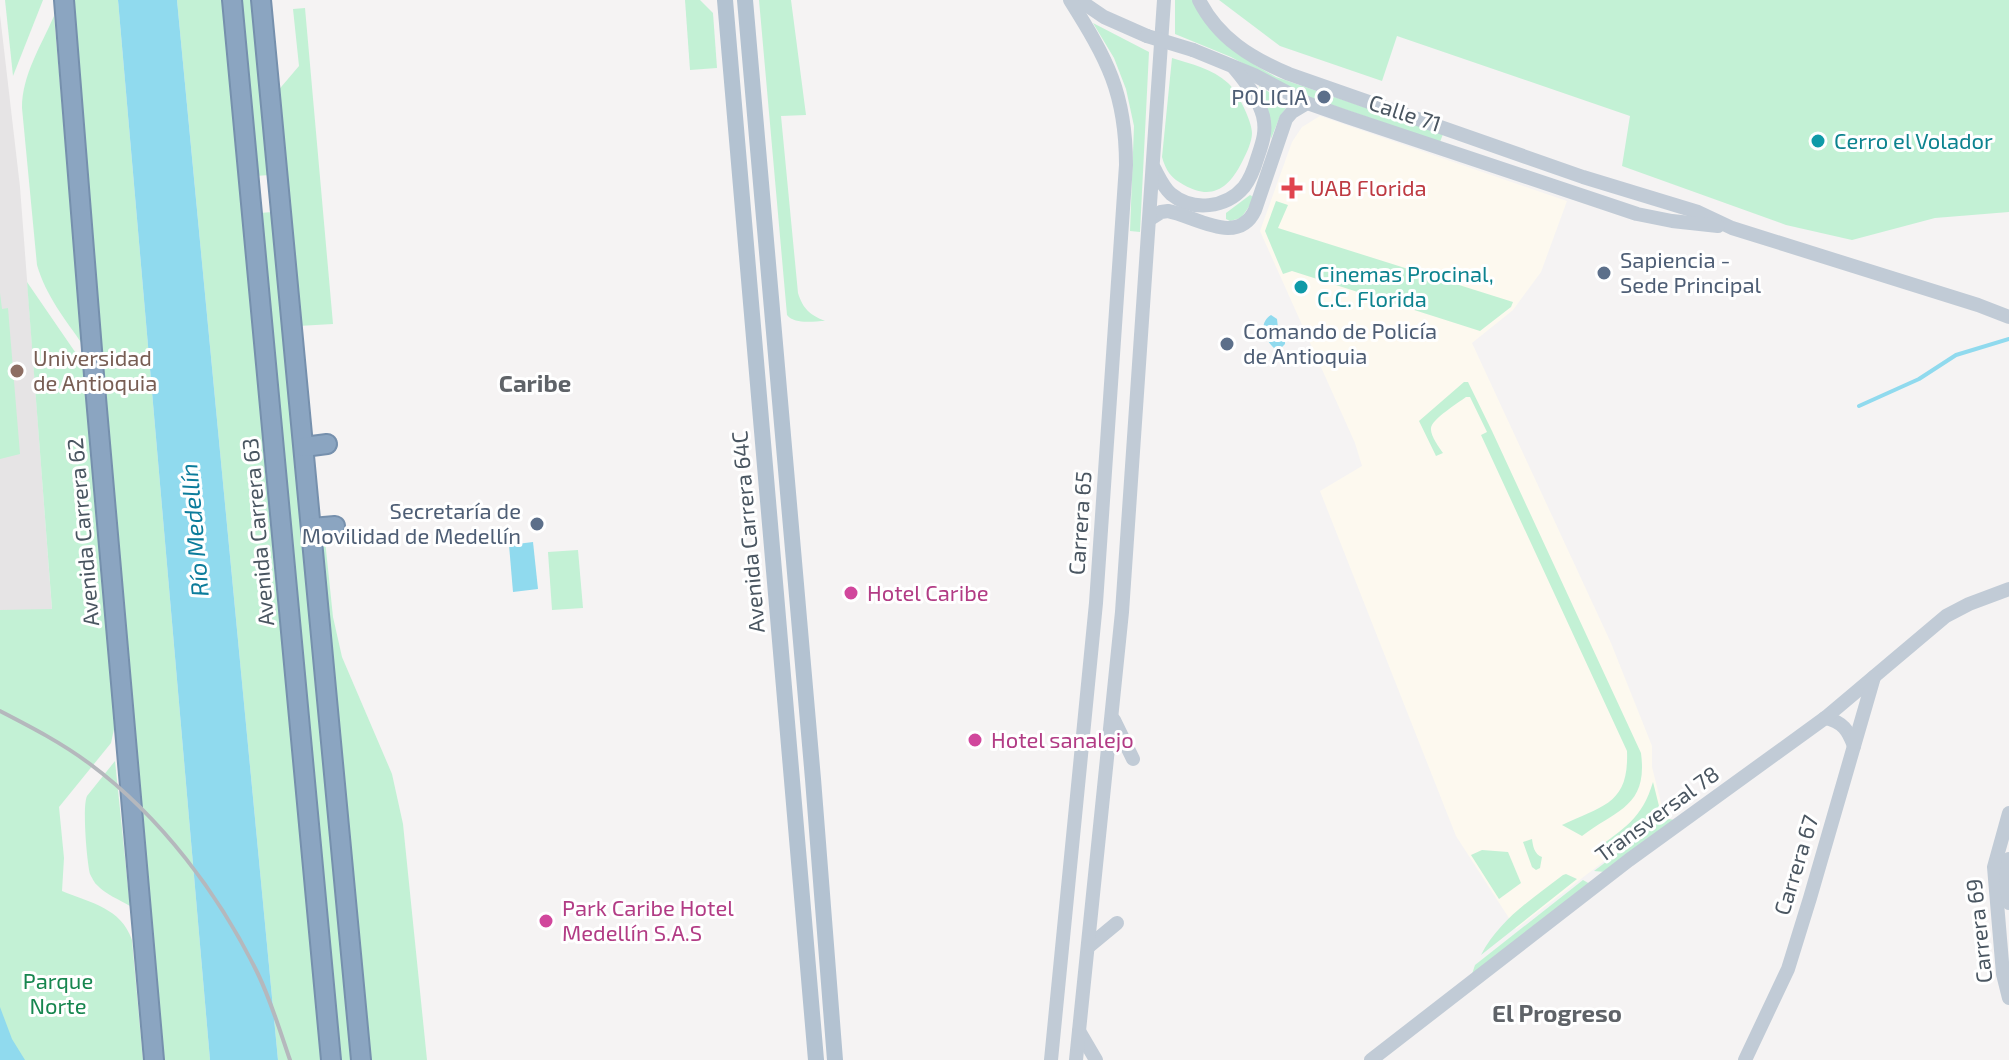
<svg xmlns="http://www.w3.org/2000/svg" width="2009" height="1060" font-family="'Exo 2',sans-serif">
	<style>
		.commercial { fill: #fdf9ef }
		.education { fill: #e6e4e5 }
		.green { fill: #c3f1d5 }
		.water { fill: #90daee }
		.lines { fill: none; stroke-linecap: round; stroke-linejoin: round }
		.stream { stroke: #90daee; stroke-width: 4 }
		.highway-casing { stroke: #7690ad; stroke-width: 22 }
		.secondary { stroke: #c1cbd6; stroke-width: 14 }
		.primary { stroke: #b3c2d1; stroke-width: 16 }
		.highway { stroke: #8ba5c1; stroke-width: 18 }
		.rail { stroke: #b5b8bd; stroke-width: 4 }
		.secondary-bridge { stroke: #c1cbd6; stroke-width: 14 }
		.service-dot { fill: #5c6f8a; stroke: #fff; stroke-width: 3 }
		.culture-dot { fill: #0f9aa8; stroke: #fff; stroke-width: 3 }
		.health-dot { fill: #e0444e; stroke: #fff; stroke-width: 3 }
		.education-dot { fill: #8d6e63; stroke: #fff; stroke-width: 3 }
		.hotel-dot { fill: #d1479c; stroke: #fff; stroke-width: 3 }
		.labels { text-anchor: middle; stroke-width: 6; stroke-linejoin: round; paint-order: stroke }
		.service-label { font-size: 22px; fill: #4e5e75; stroke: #fff; text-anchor: end }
		.street-label { font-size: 22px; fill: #4a5661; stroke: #fff }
		.culture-label { font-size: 22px; fill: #0d838f; stroke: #fff; text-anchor: start }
		.health-label { font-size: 22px; fill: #be3a42; stroke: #fff; text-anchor: start }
		.education-label { font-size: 22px; fill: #785e54; stroke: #fff; text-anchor: start }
		.hotel-label { font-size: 22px; fill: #b23c85; stroke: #fff; text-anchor: start }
		.park-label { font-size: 22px; fill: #17864f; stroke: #fff }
		.neighbourhood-label { font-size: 24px; font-weight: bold; fill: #5f6368; stroke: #fff }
		.water-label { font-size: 24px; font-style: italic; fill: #0c7c9b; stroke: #fff }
	</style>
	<rect width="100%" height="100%" fill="#f5f3f3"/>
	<polygon class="commercial" points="1320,116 1567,201 1541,272 1513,310 1472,343 1611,643 1652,746 1652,767 1664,815 1516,929 1456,836 1320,491 1362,466 1355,443 1260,231 1292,142 1302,127"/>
	<polygon class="education" points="0,15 20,187 52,610 0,610"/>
	<g class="green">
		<polygon points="5,0 43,0 13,76"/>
		<polygon points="71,0 118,0 210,1060 164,1060 127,654"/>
		<polygon points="177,0 225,0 323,1060 278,1060"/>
		<polygon points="238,0 253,0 270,175 255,176"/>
		<polygon points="685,0 700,0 713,13 717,68 690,70"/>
		<path d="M759 0H791L806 115 781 116 798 293C803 309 810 315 825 321 814 321 795 325 787 315Z"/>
		<polygon points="1175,0 1194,0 1255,65 1276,77 1443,134 1440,142 1300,94 1231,57 1175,34"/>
		<polygon points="1219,0 2009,0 2009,212 1935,218 1852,240 1786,225 1622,166 1630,116 1397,36 1382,81 1280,46"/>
		<polygon points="305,8 333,324 298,326 276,93 299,66 293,9"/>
		<path d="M54 16 83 345C65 319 46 296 37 265L22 108C22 75 41 46 54 16Z"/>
		<polygon points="1093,23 1149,52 1140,232 1130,231 1134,126 1126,89 1114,58"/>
		<path d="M1172 58C1191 64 1213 69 1228 83 1237 91 1252 121 1252 133 1252 142 1246 154 1242 162 1229 188 1212 201 1184 185 1171 178 1166 171 1162 157Z"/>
		<polygon points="1259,86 1289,104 1280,116 1271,139 1271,121"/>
		<polygon points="1250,195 1255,198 1241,218 1230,221 1226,219 1226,213"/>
		<polygon points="1276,201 1288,205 1278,228 1513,302 1511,307 1480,331 1292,271 1283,274 1265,231"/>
		<polygon points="272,212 355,1060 340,1060 260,213"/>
		<path d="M27 282 84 365 116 720 111 743 59 807 64 858 62 891C91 903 121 908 132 940L143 1060H0V610L52 609Z"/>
		<polygon points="0,293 2,309 8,308 20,454 0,459"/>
		<path d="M1464 382H1468L1492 431 1641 753C1648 807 1617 809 1582 836L1562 825C1604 805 1629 804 1627 751L1481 435 1487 432 1470 397H1466C1458 403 1432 419 1431 428 1430 435 1439 447 1443 453L1436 456 1419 421Z"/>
		<polygon points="317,540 325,540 333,617 342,657 392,774 403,824 427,1060 368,1060"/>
		<polygon points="578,550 583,608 552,610 548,552"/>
		<path d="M115 761 130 906C120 900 105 894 97 885 95 884 91 876 90 874 87 862 82 807 87 796Z"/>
		<path d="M1653 782 1661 814 1604 856 1595 850C1624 828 1642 819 1653 782Z"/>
		<polygon points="1664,818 1674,820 1605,872 1594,871"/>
		<path d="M1532 839C1533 846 1534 854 1542 857L1540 868 1536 870 1532 867 1523 842Z"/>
		<polygon points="1482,850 1508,852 1521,883 1499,899 1471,855"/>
		<path d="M1566 874 1577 879 1481 955C1500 919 1532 899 1563 875Z"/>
		<polygon points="1583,880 1590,884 1472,974 1475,965"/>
	</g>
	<g class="water">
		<polygon points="118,0 177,0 278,1060 210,1060"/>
		<path d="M1271 315 1277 319 1278 328 1285 335V344L1280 349H1275C1265 340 1257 324 1271 315Z"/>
		<polygon points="533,542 538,589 513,592 509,545"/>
		<polygon points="0,1007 12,1039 25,1060 0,1060"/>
	</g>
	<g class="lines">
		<polyline class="stream" points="1859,406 1919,379 1956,355 2009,339"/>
		<g class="highway-casing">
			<g id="highway">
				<polyline points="64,0 94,375 154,1060"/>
				<polyline points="232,0 331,1060"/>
				<polyline points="261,0 361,1060"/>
				<polyline points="304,447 327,444"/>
				<polyline points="312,528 335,526"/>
			</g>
		</g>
		<g class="secondary">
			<polyline points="1079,0 1104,17 1147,36"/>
			<path d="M1199 0C1218 38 1251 58 1289 74L1583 177 1698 212 1732 228 1978 305 2009 317"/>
			<polyline points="1193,50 1254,75 1307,103 1347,117 1637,214 1672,221 1718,226"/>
			<path d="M1154 168C1159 177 1163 187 1171 194 1193 212 1226 208 1244 187 1251 178 1254 169 1257 159 1262 144 1267 132 1263 116 1258 98 1246 82 1234 68"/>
			<path d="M1150 219 1161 212 1168 211C1195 216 1238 247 1255 210L1286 119 1292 112 1307 103"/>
			<path d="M1825 718C1843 722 1848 730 1854 746"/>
			<polyline points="1114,720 1133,759"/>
			<polyline points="2009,813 1994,867 2003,974 2009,998"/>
			<polyline points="2009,859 2006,877 2009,903"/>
			<polyline points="1088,947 1117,923"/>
			<polyline points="1079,1031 1096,1060"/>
			<path d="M1051 1060 1096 603 1126 165C1126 93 1107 59 1070 0"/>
			<polyline points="1076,1060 1122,612 1164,0"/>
			<polyline points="1371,1060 1629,860 1825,718 1946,616 1969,604 2009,589"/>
			<polyline points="1745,1060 1788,969 1810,898 1874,677"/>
		</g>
		<g class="primary">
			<polyline points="725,0 816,1060"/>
			<polyline points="745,0 813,779 835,1060"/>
		</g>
		<use href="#highway" class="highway"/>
		<path class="rail" d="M0 711C31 727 62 743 90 764 161 817 219 894 258 974 271 1001 280 1031 290 1060"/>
		<polyline class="secondary-bridge" points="1147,36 1193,50"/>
	</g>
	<g class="service-dot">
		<circle cx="1324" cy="97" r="8"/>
		<circle cx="1604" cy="273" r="8"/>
		<circle cx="1227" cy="344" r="8"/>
		<circle cx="537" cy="524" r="8"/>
	</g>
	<g class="culture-dot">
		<circle cx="1818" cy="141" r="8"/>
		<circle cx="1301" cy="287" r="8"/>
	</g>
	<path class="health-dot" d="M1288 176h8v8h8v8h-8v8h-8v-8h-8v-8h8z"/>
	<circle class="education-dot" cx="17" cy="371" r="8"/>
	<g class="hotel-dot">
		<circle cx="851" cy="593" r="8"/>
		<circle cx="975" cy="740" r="8"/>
		<circle cx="546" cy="921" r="8"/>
	</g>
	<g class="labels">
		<g class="service-label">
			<text x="1308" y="105">POLICIA</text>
			<text x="1620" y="268" text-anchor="start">Sapiencia -<tspan x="1620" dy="25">Sede Principal</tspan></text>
			<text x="1243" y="339" text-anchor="start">Comando de Policía<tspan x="1243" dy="25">de Antioquia</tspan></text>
			<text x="521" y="519">Secretaría de<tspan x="521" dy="25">Movilidad de Medellín</tspan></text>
		</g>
		<g class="street-label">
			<text transform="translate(1405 113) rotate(18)" y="8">Calle 71</text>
			<text transform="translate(1080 523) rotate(-86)" y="8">Carrera 65</text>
			<text transform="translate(83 532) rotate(-95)" y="8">Avenida Carrera 62</text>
			<text transform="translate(258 532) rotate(-95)" y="8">Avenida Carrera 63</text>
			<text transform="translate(748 532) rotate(-95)" y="8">Avenida Carrera 64C</text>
			<text transform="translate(1657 814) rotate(-36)" y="8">Transversal 78</text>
			<text transform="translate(1796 865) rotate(-73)" y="8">Carrera 67</text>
			<text transform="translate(1979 931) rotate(-96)" y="8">Carrera 69</text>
		</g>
		<g class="culture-label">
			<text x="1834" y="149">Cerro el Volador</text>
			<text x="1317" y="282">Cinemas Procinal,<tspan x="1317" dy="25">C.C. Florida</tspan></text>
		</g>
		<g class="health-label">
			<text x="1310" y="196">UAB Florida</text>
		</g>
		<g class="education-label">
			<text x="33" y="366">Universidad<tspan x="33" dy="25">de Antioquia</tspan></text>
		</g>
		<g class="hotel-label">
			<text x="867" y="601">Hotel Caribe</text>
			<text x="991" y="748">Hotel sanalejo</text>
			<text x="562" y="916">Park Caribe Hotel<tspan x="562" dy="25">Medellín S.A.S</tspan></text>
		</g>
		<g class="park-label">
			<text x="58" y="989">Parque<tspan x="58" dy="25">Norte</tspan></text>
		</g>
		<g class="neighbourhood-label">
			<text x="535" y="392">Caribe</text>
			<text x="1557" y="1022">El Progreso</text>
		</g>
		<g class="water-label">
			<text transform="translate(195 530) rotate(-95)" y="8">Río Medellín</text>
		</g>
	</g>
</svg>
